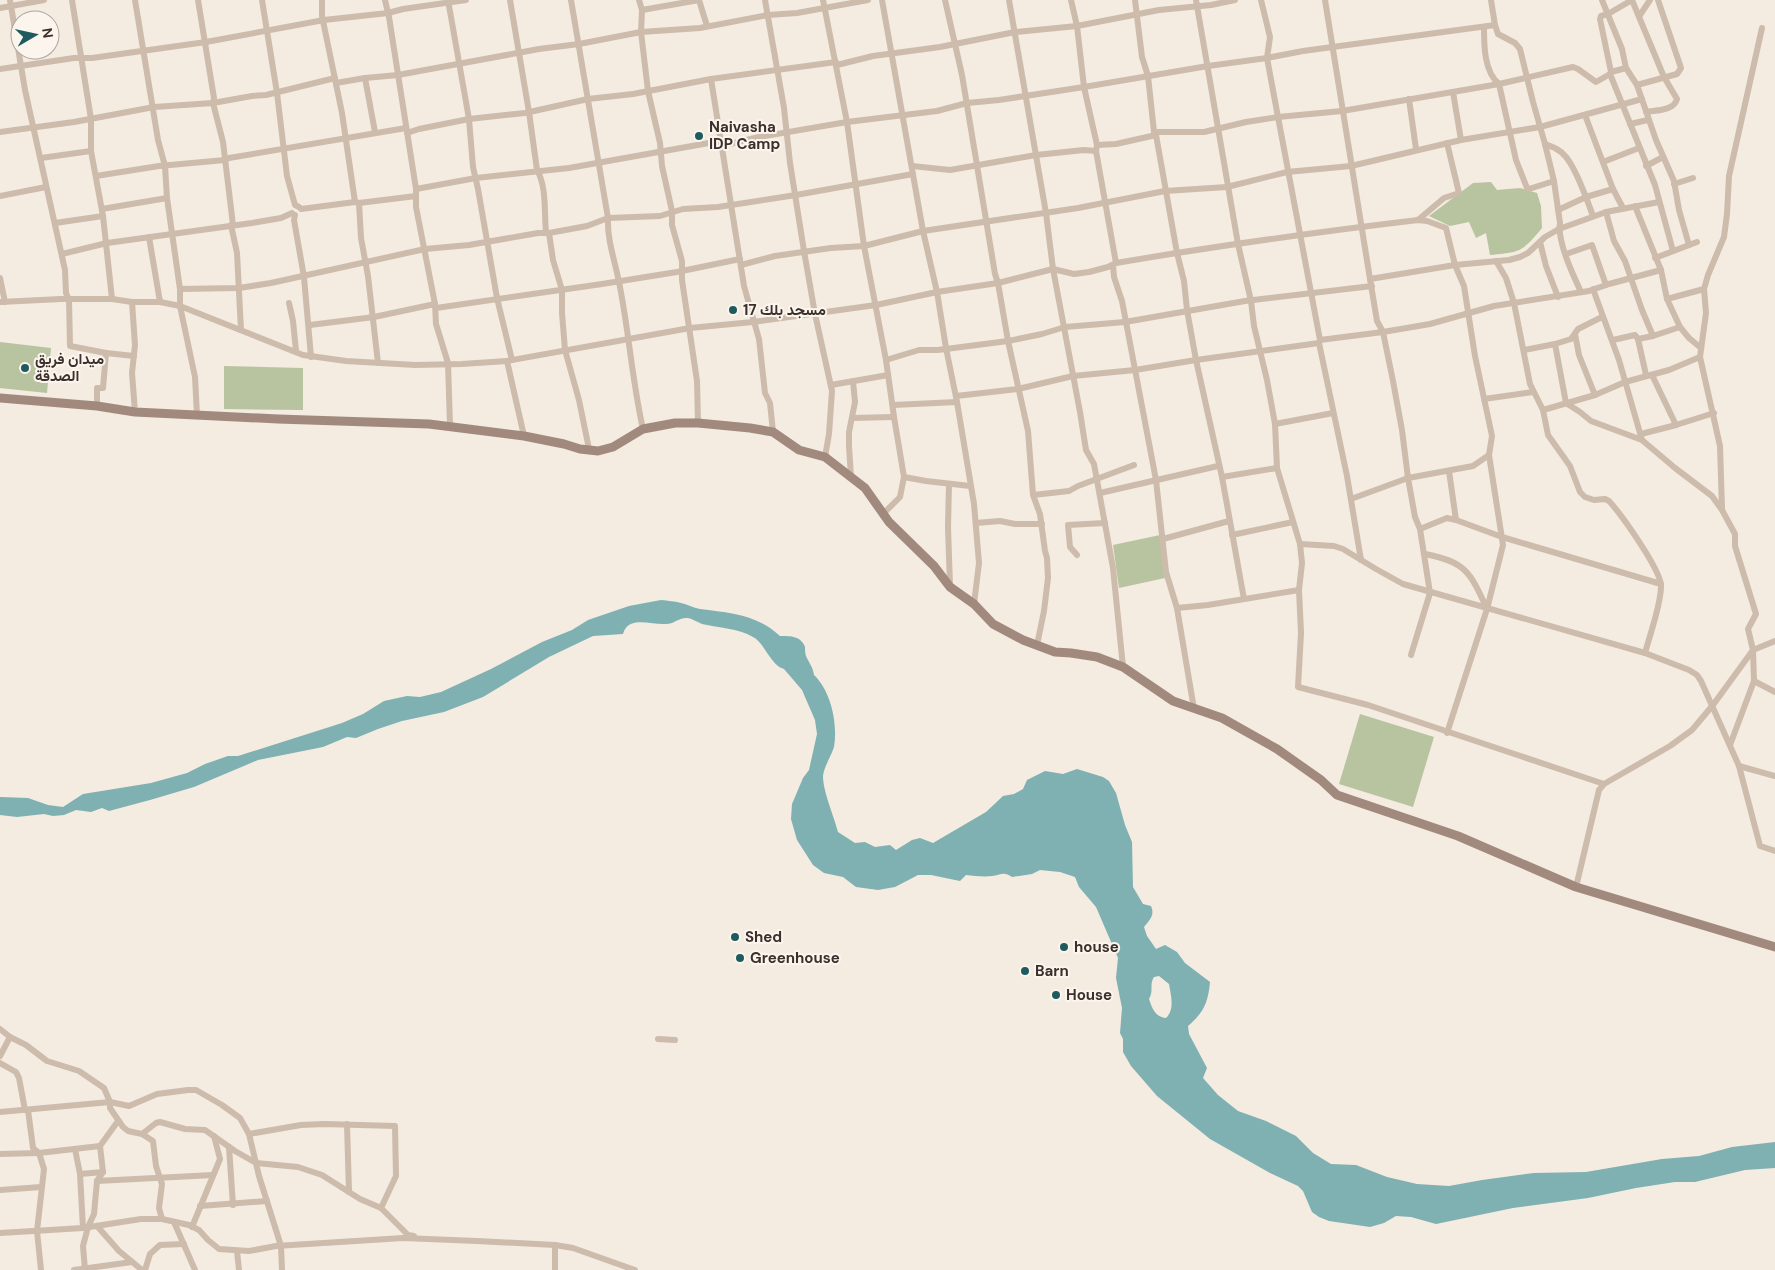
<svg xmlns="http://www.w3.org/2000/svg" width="1775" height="1270" font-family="'DM Sans',Vazirmatn,sans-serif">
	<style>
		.green { fill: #b8c4a0 }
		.water { fill: #7fb0b2; fill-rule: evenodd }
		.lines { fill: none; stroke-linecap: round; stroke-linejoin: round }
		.street { stroke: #cdbbac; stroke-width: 6 }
		.secondary { stroke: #a18a7d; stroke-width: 9 }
		.poi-dot { fill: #1f5a5e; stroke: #fbf5ee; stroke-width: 2 }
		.labels { text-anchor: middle; stroke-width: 4; stroke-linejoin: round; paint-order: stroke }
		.poi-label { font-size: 15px; font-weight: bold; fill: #3b302b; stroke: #fbf5ee; text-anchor: start }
	</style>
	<rect width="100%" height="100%" fill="#f4ebe1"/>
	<g class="green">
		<path d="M1491 182 1497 190 1520 188 1537 193 1541 206 1542 228C1522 252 1521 252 1490 255L1486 233 1476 238 1469 222 1450 226 1429 216 1473 183Z"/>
		<polygon points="0,342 51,348 47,393 0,388"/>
		<polygon points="224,366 303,368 303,410 224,409"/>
		<polygon points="1160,535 1165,578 1119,588 1113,545"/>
		<polygon points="1360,714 1434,737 1413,807 1339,784"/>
	</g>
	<path class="water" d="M661 600C668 601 674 601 681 603 687 604 693 608 700 609 730 613 756 614 780 636 791 636 801 636 805 647 805 650 805 653 806 656 809 663 813 667 814 675 831 691 838 724 834 747 831 757 824 766 823 776 823 792 834 816 838 832L855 843 865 842 875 847 890 845 896 850 912 840 920 838 933 843 986 812 1003 796 1014 794 1023 789 1027 780 1045 771 1063 774 1077 769 1103 777 1109 781 1116 793 1125 825 1132 842 1133 887 1143 904 1151 906C1155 915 1150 920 1144 927L1147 936 1156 949 1165 945 1177 952 1185 963 1210 982C1208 1003 1204 1012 1188 1026L1189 1034 1207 1068 1203 1078 1218 1095 1238 1111 1266 1121 1296 1136 1313 1153 1331 1164 1356 1165 1387 1177 1417 1184 1449 1186 1482 1180 1534 1173 1586 1172 1662 1159 1699 1156 1732 1147 1775 1142V1168L1745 1170 1695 1182H1675L1636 1188 1588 1198 1513 1208 1436 1224 1411 1217 1396 1216 1384 1223 1370 1227 1329 1221 1319 1217 1312 1212 1303 1191 1298 1186 1270 1173 1210 1139 1157 1096 1131 1066 1123 1052V1039L1120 1033 1122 1008 1116 978 1118 958 1096 907 1079 887 1075 877 1060 872 1040 870 1032 874 1012 877C1004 871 1000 875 992 876 984 877 975 876 966 875L960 881 931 875H918L895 887 878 890 856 887 843 877 824 873 813 865 797 840 791 819 792 804 803 778 809 770 817 734 815 720 802 690 784 669C771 666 764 642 753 637 738 628 719 628 702 624 697 622 693 619 688 618 679 617 674 624 666 624 651 625 628 615 623 634L593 636 549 657 483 697 444 712 402 721 378 729 356 738 347 737 323 747 258 760 194 787 150 800 109 811 102 808 91 812 76 810 64 815 53 816 44 814 17 817 0 815V797L28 798 48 805 63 807 83 794 151 783 187 773 205 764 228 756H238L342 723 363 714 384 701 407 696 420 697 441 692 491 669 542 642 572 630 588 620 629 606ZM1159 976 1169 984C1171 996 1175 1009 1166 1018 1155 1017 1152 1008 1149 999 1154 990 1149 985 1154 977Z"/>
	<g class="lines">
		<g class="street">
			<polyline points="10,0 25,90 65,270 66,293 69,300 70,346 106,353 134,356"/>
			<polyline points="72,0 91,119 91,151 103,216 112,299"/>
			<polyline points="135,0 158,140 165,166 167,198 180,289 180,306 195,377 197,415"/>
			<polyline points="198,0 214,98 213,103 223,142 233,225"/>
			<polyline points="262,0 277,93 287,176 295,205 299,207 301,209 355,202 359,203 416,196"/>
			<polyline points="322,0 322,16 342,113 355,202"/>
			<polyline points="385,0 389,17 416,189 416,207 435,304 436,324 448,363 450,425"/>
			<polyline points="448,0 469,119 473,167 478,189 497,298 512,360"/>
			<path d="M510 0 529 112 537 170C547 187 544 213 546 232"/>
			<path d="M571 0 608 218C607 240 615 261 619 282 629 331 632 381 643 429"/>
			<polyline points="639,0 642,10 641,32 648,91 660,143 662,166 672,211 672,225 682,261 682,280 697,381 698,423"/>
			<polyline points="765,0 784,108 790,163 804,251 815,314 832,391 829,434 825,457"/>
			<polyline points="823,0 847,122 864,246 886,360 894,417 904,477 900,497 883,514"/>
			<polyline points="882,0 923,231 937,292 946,348 957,402 974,504 979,563 974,604"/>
			<polyline points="945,0 962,75 995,274 998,283 1008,341 1028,431 1033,495 1040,514 1045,551 1047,558 1048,578 1044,611 1037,645"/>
			<polyline points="1009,0 1046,213 1053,269 1080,412 1086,450 1094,464 1113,568 1123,667"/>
			<polyline points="1071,0 1077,26 1084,87 1097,145 1096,151 1116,263"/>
			<polyline points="1135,0 1142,57 1148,76 1154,132 1156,135 1177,253 1184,281 1187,310 1196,360 1222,477 1244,599"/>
			<polyline points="1196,0 1238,244 1251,301 1254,326 1267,380 1275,424 1277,468 1300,544 1302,563 1299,590 1301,633 1298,687 1368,705 1604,784"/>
			<polyline points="1261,0 1270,37 1267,58 1278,117 1320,340 1319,343 1347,476 1361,560"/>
			<polyline points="1325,0 1370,279 1377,321 1383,332 1393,381 1402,430 1408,478 1415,517 1420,529 1430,593 1411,655"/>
			<path d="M1491 0 1495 25 1498 34 1515 43 1520 49 1533 102 1545 144 1554 181 1560 223C1557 241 1573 275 1581 292"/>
			<polyline points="1602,0 1622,49 1626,68 1637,85 1656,140 1674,181 1679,210 1689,245"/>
			<polyline points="1632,0 1608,14 1601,16 1600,19 1611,72 1610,74 1655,185 1673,251"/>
			<path d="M1632 0 1664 77 1677 99C1674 111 1656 110 1646 112"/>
			<polyline points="0,8 44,0"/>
			<polyline points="642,10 699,0 707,26"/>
			<polyline points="1640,15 1650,0"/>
			<path d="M1484 27C1484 45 1484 72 1499 84L1516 160 1527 188 1529 189 1554 181"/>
			<polyline points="837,65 873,56 940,47 1015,32 1077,26 1159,10 1211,5 1235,0"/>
			<polyline points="0,69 74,58 92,58 206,42 324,20 388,13 403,9 466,0"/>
			<polyline points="1611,72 1626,68"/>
			<polyline points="365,78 375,132"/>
			<polyline points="711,79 744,286 759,339 765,393 770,403 773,432"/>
			<polyline points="336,83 365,78 398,75 539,49 579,44 641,32 700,28 768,15 797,13 868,0"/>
			<polyline points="1637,85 1677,74 1681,68 1658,0"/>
			<polyline points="1453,92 1461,140"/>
			<polyline points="1409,99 1416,149"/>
			<polyline points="1585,115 1613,189 1623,208"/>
			<polyline points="1630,124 1648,120"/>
			<polyline points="0,132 74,122 154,107 213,103 252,96 266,95 335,78"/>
			<polyline points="1154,132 1204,132 1246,122 1278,117 1342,111 1499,84 1573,67 1578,69 1596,82 1610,74"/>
			<polyline points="407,133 419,129 469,119 525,113 588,99 633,94 711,79 836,62"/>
			<path d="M1545 144C1553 147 1561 150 1566 157 1577 170 1587 200 1593 216"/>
			<polyline points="1097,145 1116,144 1156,135"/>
			<polyline points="721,146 759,137 847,122 937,111 967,103 999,100 1084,87 1208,66 1267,58 1303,51 1495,25"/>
			<polyline points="41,158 91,151"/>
			<polyline points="1603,162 1639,148"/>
			<polyline points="912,166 950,170 1036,155 1084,150 1096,151"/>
			<polyline points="1646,166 1663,157"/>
			<polyline points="96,176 159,166 225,160 229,158 406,128"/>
			<polyline points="1674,184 1693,178"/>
			<polyline points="416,189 476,178 569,168 720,141"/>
			<polyline points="0,196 46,187"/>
			<polyline points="359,203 361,238 368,276 378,363"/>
			<polyline points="1635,206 1661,270 1667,299 1680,327 1689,338 1701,348"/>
			<polyline points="102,209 167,198"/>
			<polyline points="1558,210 1586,197 1613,189"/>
			<polyline points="1606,212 1614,241 1625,261 1642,310 1653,336"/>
			<polyline points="295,215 294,220 304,277 311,357"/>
			<polyline points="1418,220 1444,198 1459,193 1447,143"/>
			<polyline points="55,223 103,216"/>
			<polyline points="231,225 237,253 241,330"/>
			<polyline points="549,233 553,260 562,290 562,313 565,350 579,400 589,449"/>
			<polyline points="149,237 160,302"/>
			<polyline points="1540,242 1546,266 1558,297"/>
			<polyline points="62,254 107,243 252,223 281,218 292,213"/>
			<polyline points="1566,254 1592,245 1606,285"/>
			<polyline points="1655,258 1697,242"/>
			<path d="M1496 261 1506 278 1514 303 1530 384 1543 410 1548 435 1570 466 1580 492 1585 497 1594 500 1605 499 1609 501C1621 514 1661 570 1661 586 1661 605 1650 634 1645 653"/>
			<polyline points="741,265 775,256 831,248 864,246 923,231 1078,208 1165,191 1227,187 1287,172 1351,166 1461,140 1540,127 1642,99"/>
			<polyline points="1113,265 1114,277 1122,301 1156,480 1166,572 1177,608 1194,709"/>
			<polyline points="0,278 5,302"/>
			<polyline points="1370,279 1455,265 1509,260 1520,257 1528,253 1545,237 1559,229 1606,212 1659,202"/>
			<polyline points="180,289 239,288 271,283 425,249 469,245 538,233 549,233 587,226 608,218 660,216 683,209 718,207 796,195 913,174"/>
			<polyline points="1593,289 1619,360 1642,440 1675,468 1712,496 1722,510 1735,534 1735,546 1756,614 1748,629 1753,650 1754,681 1730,745"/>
			<polyline points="1667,299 1704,289"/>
			<path d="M0 302 61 299H112L132 302H160L180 306 303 355 346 361 415 365 462 364 507 361 690 328 753 322 876 305 937 292 998 283 1053 269 1074 274 1089 272 1108 267 1116 263C1216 246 1317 232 1418 220L1427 221 1446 228 1455 265 1464 286 1475 356 1492 436 1489 455 1503 545 1487 609 1447 733"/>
			<polyline points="132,302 135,345 132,373 135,412"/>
			<polyline points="289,303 293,321 296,351"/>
			<polyline points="436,308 602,284 677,272 740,259"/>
			<polyline points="310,325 374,317 435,304"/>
			<polyline points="1575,334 1579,355 1595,395"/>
			<polyline points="1638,339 1653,336 1680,327"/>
			<polyline points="1320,340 1383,332 1430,324 1494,306 1589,291 1609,284 1661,270"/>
			<polyline points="1613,340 1635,335 1638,339 1646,375"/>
			<polyline points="1555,344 1566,403 1580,412 1591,421 1642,440"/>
			<polyline points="1524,350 1555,344 1571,339 1578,329 1602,317"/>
			<polyline points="886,360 919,350 938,350 1008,341 1042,334 1065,327 1125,322 1245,301 1372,286"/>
			<polyline points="507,361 524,436"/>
			<polyline points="1652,375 1676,425"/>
			<polyline points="831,385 888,375"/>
			<polyline points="956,396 1018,389 1073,376 1135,370 1196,360 1319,343"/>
			<polyline points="1484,399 1533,392"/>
			<polyline points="893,405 957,402"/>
			<polyline points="97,406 97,388 103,388 106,353"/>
			<polyline points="1543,410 1595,395 1625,382 1669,370 1700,357"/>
			<polyline points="852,418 894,417"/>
			<polyline points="1275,424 1333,413"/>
			<polyline points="1641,434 1676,425 1714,413"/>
			<polyline points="1449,471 1456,520"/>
			<polyline points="851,477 849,446 849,432 855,402 853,381"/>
			<polyline points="904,477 926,481 970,486"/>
			<polyline points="1222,477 1277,468"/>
			<polyline points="949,484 948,527 950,586"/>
			<polyline points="1100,493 1218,466"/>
			<polyline points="1033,495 1069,491 1078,486 1134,465"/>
			<polyline points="1351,499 1408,478 1473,466 1489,455"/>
			<polyline points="1722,509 1720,446 1700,357 1706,313 1704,289 1708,275 1724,237 1727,214 1729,176 1762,28"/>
			<polyline points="976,523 1000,521 1015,524 1042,524"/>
			<polyline points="1420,529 1447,518 1456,520 1502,537 1661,584"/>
			<polyline points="1232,535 1293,522"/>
			<polyline points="1163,539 1229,521"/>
			<polyline points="1300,544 1334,546 1343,549 1376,569 1403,584 1645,653 1689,670 1697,675 1701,681 1739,766 1760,846 1775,851"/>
			<path d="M1425 554C1466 562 1470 572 1487 609"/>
			<polyline points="1077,555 1070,547 1068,525 1105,523"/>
			<polyline points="1177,608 1208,605 1299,590"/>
			<polyline points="1754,681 1775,692"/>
			<polyline points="1739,766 1775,776"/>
			<polyline points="1576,887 1599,790 1604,784 1670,746 1692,730 1713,705 1753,650 1775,641"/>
			<polyline points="0,1029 10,1037 26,1045 47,1061 79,1071 104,1088 110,1102 110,1108 123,1127 128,1131 142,1134 153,1141 156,1166 162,1184 159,1208 162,1219"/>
			<polyline points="658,1039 675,1040"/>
			<polyline points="0,1056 10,1037"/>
			<polyline points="0,1063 16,1072 19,1078 25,1110"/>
			<polyline points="28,1110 33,1148 39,1153 44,1169 37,1231 41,1270"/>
			<polyline points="0,1112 110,1102 129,1106 157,1094 188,1090 196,1090 222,1105 240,1118 249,1134 259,1176 281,1246 282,1270"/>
			<polyline points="347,1124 349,1192"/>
			<polyline points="142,1134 156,1123 160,1122 185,1129 205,1130 235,1151 256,1163 298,1167 322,1175 360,1199 381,1208 408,1235 414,1236"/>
			<polyline points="249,1134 301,1125 324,1124 395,1126 396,1176 381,1208"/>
			<polyline points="229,1147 233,1205"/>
			<polyline points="75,1149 80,1174 83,1228"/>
			<polyline points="0,1154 39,1153 100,1146"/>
			<polyline points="80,1174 103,1172"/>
			<polyline points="97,1181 213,1175"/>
			<polyline points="0,1190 41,1187"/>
			<polyline points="200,1206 267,1201"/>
			<polyline points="174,1222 195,1270"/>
			<polyline points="97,1226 119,1251 142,1270"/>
			<polyline points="192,1227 220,1159 214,1136"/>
			<polyline points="0,1233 83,1228 141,1219 162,1219 189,1225 199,1230 208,1240 219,1249 249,1251 276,1246 403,1238 477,1241 555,1245 573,1248 635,1270"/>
			<polyline points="237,1251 239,1270"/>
			<polyline points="74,1270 132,1262"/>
			<polyline points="85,1270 83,1246 88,1227 94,1214 97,1181 103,1172 100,1146 118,1121"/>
			<polyline points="145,1270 150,1254 160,1245 184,1244"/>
			<polyline points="555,1270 555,1245"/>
		</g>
		<polyline class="secondary" points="0,398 97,406 135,412 278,419 429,424 524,436 564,444 580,449 598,451 613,447 643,429 675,423 698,423 750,428 773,432 799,450 825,457 865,488 889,522 934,566 950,587 974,604 993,624 1023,640 1055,652 1071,653 1097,657 1123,667 1173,701 1222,718 1277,749 1321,780 1337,795 1458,836 1576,887 1775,947"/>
	</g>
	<g class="poi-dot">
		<circle cx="699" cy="136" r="5"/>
		<circle cx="733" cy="310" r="5"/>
		<circle cx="25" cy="368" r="5"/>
		<circle cx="735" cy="937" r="5"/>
		<circle cx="1064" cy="947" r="5"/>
		<circle cx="740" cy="958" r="5"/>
		<circle cx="1025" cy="971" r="5"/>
		<circle cx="1056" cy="995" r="5"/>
	</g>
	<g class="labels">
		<g class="poi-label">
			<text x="709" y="132">Naivasha<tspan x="709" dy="17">IDP Camp</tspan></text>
			<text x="743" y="315">مسجد بلك 17</text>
			<text x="35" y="364">ميدان فريق<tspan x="35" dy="17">الصدقة</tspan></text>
			<text x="745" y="942">Shed</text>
			<text x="1074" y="952">house</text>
			<text x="750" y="963">Greenhouse</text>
			<text x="1035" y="976">Barn</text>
			<text x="1066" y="1000">House</text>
		</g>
	</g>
	<g transform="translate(35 35) rotate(81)"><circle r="24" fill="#fbf5ee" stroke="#aea6a0"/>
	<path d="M0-4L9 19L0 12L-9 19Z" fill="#1f5a5e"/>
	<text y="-8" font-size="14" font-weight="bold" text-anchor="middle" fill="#3b302b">N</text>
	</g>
</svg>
